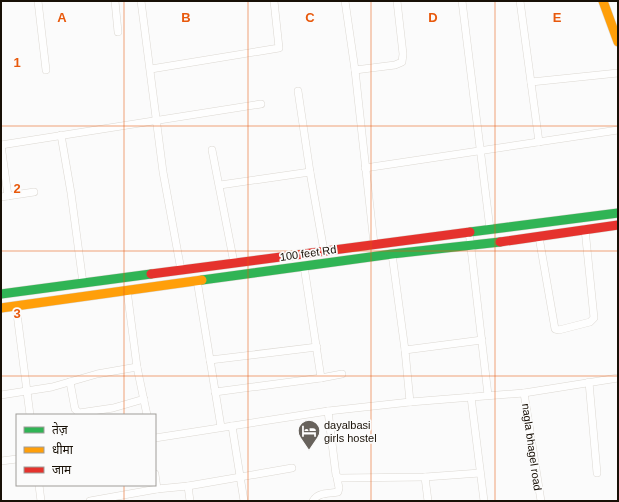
<svg xmlns="http://www.w3.org/2000/svg" width="619" height="502" font-family="Arial,'Noto Sans Devanagari',sans-serif">
	<style>
		.lines { fill: none; stroke-linecap: round; stroke-linejoin: round }
		.street-casing { stroke: #dcd8d2; stroke-width: 8 }
		.fast-casing { stroke: #dcd8d2; stroke-width: 10 }
		.slow-casing { stroke: #dcd8d2; stroke-width: 10 }
		.jam-casing { stroke: #dcd8d2; stroke-width: 10 }
		.street { stroke: #fefefe; stroke-width: 7 }
		.fast { stroke: #30b455; stroke-width: 9 }
		.slow { stroke: #ff9f0a; stroke-width: 9 }
		.jam { stroke: #e5322d; stroke-width: 9 }
		.grid { fill: none; stroke: #e8590c; stroke-width: 1; stroke-opacity: 0.55 }
		.labels { text-anchor: middle; stroke-width: 3.5; stroke-linejoin: round; paint-order: stroke }
		.street-label { font-size: 11px; fill: #181006; stroke: #fbfbfb }
		.poi-label { font-size: 11px; fill: #181006; stroke: #fbfbfb; text-anchor: start }
		.grid-label { font-size: 13px; text-anchor: middle; font-weight: bold; fill: #e8590c; stroke: #fbfbfb; stroke-width: 3.5; stroke-linejoin: round; paint-order: stroke }
	</style>
	<rect width="100%" height="100%" fill="#fbfbfb"/>
	<g class="lines">
		<g class="street-casing">
			<g id="street">
				<polyline points="38,1 46,70"/>
				<polyline points="115,1 118,32"/>
				<polyline points="141,1 163,172 181,270"/>
				<polyline points="345,1 355,70 374,244"/>
				<polyline points="462,1 490,229"/>
				<polyline points="520,1 539,142"/>
				<polyline points="151,69 279,48 274,1"/>
				<polyline points="355,70 395,65 402,62 403,54 397,1"/>
				<polyline points="531,82 618,73"/>
				<polyline points="298,91 310,172 324,251"/>
				<polyline points="61,135 71,193 83,283"/>
				<polyline points="1,145 261,104"/>
				<polyline points="1,145 8,196"/>
				<polyline points="212,150 234,263"/>
				<polyline points="365,168 618,130"/>
				<polyline points="220,185 310,172"/>
				<polyline points="1,197 34,192"/>
				<polyline points="469,231 488,395"/>
				<polyline points="539,237 555,329 559,330 590,322 594,318 585,229"/>
				<polyline points="392,254 405,350"/>
				<polyline points="304,266 321,378"/>
				<polyline points="197,280 221,427"/>
				<polyline points="127,290 137,367 147,415"/>
				<polyline points="16,306 30,415"/>
				<polyline points="210,360 317,347"/>
				<polyline points="70,382 75,409 79,413 113,408 144,399"/>
				<polyline points="589,382 597,473"/>
				<polyline points="215,392 321,378 342,374"/>
				<polyline points="524,393 541,501"/>
				<polyline points="1,395 52,387 97,374 137,367"/>
				<polyline points="471,397 484,501"/>
				<polyline points="410,402 405,350 482,340"/>
				<polyline points="328,411 336,475 339,478 425,477 480,473"/>
				<polyline points="232,426 244,501"/>
				<polyline points="155,438 328,411 410,402 524,393 618,378"/>
				<polyline points="1,461 17,459"/>
				<polyline points="155,474 157,489"/>
				<polyline points="425,477 428,501"/>
				<polyline points="39,485 41,501"/>
				<polyline points="188,486 190,501"/>
				<polyline points="90,501 157,489 188,486 292,468"/>
				<path d="M313 501C318 492 329 494 338 492L339 488 337 478"/>
			</g>
		</g>
		<g class="fast-casing">
			<g id="fast">
				<polyline points="470,232 618,213"/>
				<polyline points="202,280 392,254 500,242"/>
				<polyline points="1,294 151,274"/>
			</g>
		</g>
		<g class="slow-casing">
			<g id="slow">
				<polyline points="603,1 618,42"/>
				<polyline points="1,308 202,280"/>
			</g>
		</g>
		<g class="jam-casing">
			<g id="jam">
				<polyline points="500,242 618,225"/>
				<polyline points="151,274 470,232"/>
			</g>
		</g>
		<use href="#street" class="street"/>
		<use href="#fast" class="fast"/>
		<use href="#slow" class="slow"/>
		<use href="#jam" class="jam"/>
	</g>
	<path class="grid" d="M124 1V415M248 1V501M371 1V501M495 1V501M1 126H618M1 251H618M1 376H618M124 485V501"/>
	<defs>
		<g id="hotel-pin" transform="scale(1.15)"><path d="M0 17L-7.5 6A9.5 9.5 0 1 1 7.5 6Z" fill="#67625c" stroke="#fbfbfb"/><path d="M-6-4.5h1.5V1H6V5H4.5V3h-9V5H-6ZM-4 0a1.8 1.8 0 1 1 3.6 0ZM.5 0V-2.5h3Q6-2.5 6 0Z" fill="#fff"/></g>
	</defs>
	<g fill-rule="evenodd">
		<use href="#hotel-pin" x="309" y="431"/>
	</g>
	<g class="labels">
		<g class="street-label">
			<text transform="translate(308 253) rotate(-8)" y="4">100 feet Rd</text>
			<text transform="translate(532 447) rotate(82)" y="4">nagla bhagel road</text>
		</g>
		<g class="poi-label">
			<text x="324" y="429">dayalbasi<tspan x="324" dy="13">girls hostel</tspan></text>
		</g>
	</g>
	<g class="grid-label">
		<text x="62" y="22">A</text>
		<text x="186" y="22">B</text>
		<text x="310" y="22">C</text>
		<text x="433" y="22">D</text>
		<text x="557" y="22">E</text>
		<text x="17" y="67">1</text>
		<text x="17" y="193">2</text>
		<text x="17" y="318">3</text>
	</g>
	<rect width="619" height="502" fill="none" stroke="#181006" stroke-width="4"/>
	<rect x="16" y="414" width="140" height="72" fill="#fbfbfb" stroke="#a09d99"/>
	<rect x="24" y="427" width="20" height="6" fill="#30b455" stroke="#a09d99"/>
	<text x="52" y="434" font-size="12" fill="#181006">तेज़</text>
	<rect x="24" y="447" width="20" height="6" fill="#ff9f0a" stroke="#a09d99"/>
	<text x="52" y="454" font-size="12" fill="#181006">धीमा</text>
	<rect x="24" y="467" width="20" height="6" fill="#e5322d" stroke="#a09d99"/>
	<text x="52" y="474" font-size="12" fill="#181006">जाम</text>
</svg>
